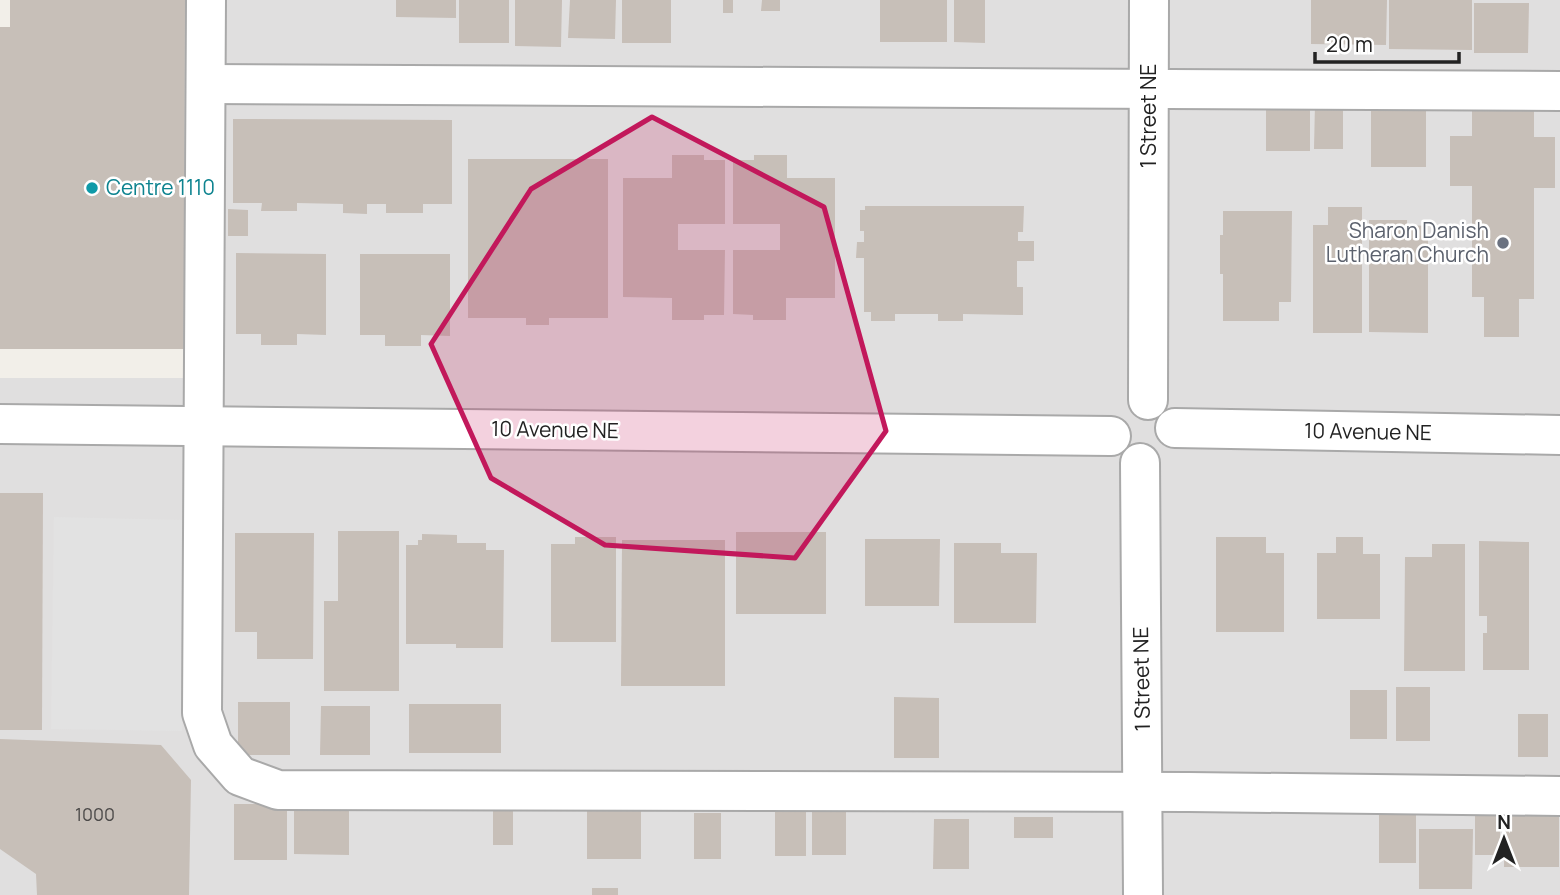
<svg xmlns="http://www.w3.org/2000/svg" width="1560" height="895" font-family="Manrope,sans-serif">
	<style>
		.residential { fill: #e0dfdf }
		.parking { fill: #e2e2e2 }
		.building { fill: #c7bfb8 }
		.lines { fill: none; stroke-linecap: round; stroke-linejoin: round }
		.minor-casing { stroke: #a9a9a9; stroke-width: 42 }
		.minor { stroke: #fff; stroke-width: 38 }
		.marked { fill: #c2185b; fill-opacity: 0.2; stroke: #c2185b; stroke-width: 5; stroke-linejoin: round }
		.culture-dot { fill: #0f9aa8; stroke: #fff; stroke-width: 2.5 }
		.worship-dot { fill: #6b7280; stroke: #fff; stroke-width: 2.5 }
		.labels { text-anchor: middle; stroke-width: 5; stroke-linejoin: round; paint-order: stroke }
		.number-label { font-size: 18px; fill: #4b4948 }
		.street-label { font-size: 21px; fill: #222; stroke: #fff }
		.culture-label { font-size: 21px; fill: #0d838f; stroke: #fff; text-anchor: start }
		.worship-label { font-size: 21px; fill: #5b616d; stroke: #fff; text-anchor: end }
	</style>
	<rect width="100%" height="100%" fill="#f2efe9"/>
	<polygon class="residential" points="198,0 1560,0 1560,895 0,895 0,378 198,378"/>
	<polygon class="parking" points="54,517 185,520 182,731 51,729"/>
	<g class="building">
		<polygon points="10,0 185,0 184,349 0,349 0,27 10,27"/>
		<polygon points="396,0 456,0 456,18 396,17"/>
		<rect x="459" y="0" width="50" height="43"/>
		<polygon points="515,0 562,0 561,47 515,46"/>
		<polygon points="570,0 616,0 615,39 568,38"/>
		<rect x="622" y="0" width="49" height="43"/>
		<rect x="723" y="0" width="10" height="13"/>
		<polygon points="762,0 780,0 780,11 761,11"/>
		<rect x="880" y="0" width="67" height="42"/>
		<polygon points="954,0 985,0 985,43 954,42"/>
		<polygon points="1311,0 1387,0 1386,45 1311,44"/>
		<polygon points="1389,0 1472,0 1472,50 1389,49"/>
		<polygon points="1474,3 1529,3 1528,53 1474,53"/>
		<rect x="1266" y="99" width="44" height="52"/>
		<polygon points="1315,103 1343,103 1343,149 1314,149"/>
		<polygon points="1472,103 1534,103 1534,137 1555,137 1555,188 1534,188 1534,299 1519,299 1519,337 1484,337 1484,297 1472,297 1472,186 1450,186 1450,136 1472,136"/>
		<rect x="1371" y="104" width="55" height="63"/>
		<polygon points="233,119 452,120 452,204 423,204 423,213 386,213 386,204 367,204 367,214 343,213 343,204 297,203 297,211 261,211 262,203 233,203"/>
		<polygon points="672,155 704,155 704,160 725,160 725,224 678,224 678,250 725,250 724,315 704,315 704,320 672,320 672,298 623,297 623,178 672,178"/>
		<polygon points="754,155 787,155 787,178 835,178 835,298 786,298 786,320 753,320 753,315 733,314 733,250 780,250 780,224 733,224 733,160 754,160"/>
		<polygon points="468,159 608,159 608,318 549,318 549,325 526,325 526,318 468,318"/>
		<polygon points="865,206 1024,206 1023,232 1018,232 1018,241 1034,241 1034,261 1017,261 1017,287 1023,287 1023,315 963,314 963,321 938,321 938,314 895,314 895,321 871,321 871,312 864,312 864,258 856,258 857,242 864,242 864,231 860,231 860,210 865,210"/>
		<polygon points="1328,207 1362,207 1362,333 1313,333 1313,225 1328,225"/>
		<polygon points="228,209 248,210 248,236 228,236"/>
		<polygon points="1223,211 1292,211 1291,302 1279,302 1279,321 1223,321 1223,274 1220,274 1220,235 1223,235"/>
		<polygon points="1369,220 1407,220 1407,225 1428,226 1428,333 1369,332"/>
		<polygon points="236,253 326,254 326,335 297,334 297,345 261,345 261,334 236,334"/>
		<polygon points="360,254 450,254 450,336 421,335 421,346 385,346 385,335 360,335"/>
		<polygon points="0,493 43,493 42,730 0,730"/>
		<polygon points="338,531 399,531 399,691 324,691 324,601 338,601"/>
		<rect x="736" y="532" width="90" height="82"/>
		<polygon points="235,533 314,533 313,659 257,659 257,632 235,632"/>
		<polygon points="422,534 457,535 457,543 486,543 486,550 504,550 503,648 456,648 456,644 406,644 406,545 418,545 418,540 422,540"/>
		<polygon points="575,537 616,537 616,642 551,642 551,544 575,544"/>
		<polygon points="1216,537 1266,537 1266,553 1284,553 1284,632 1216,632"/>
		<polygon points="1336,537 1363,537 1363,554 1380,554 1380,619 1317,619 1317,553 1336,553"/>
		<polygon points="865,539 940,539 939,606 865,606"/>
		<polygon points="622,540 725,540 725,686 621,686"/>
		<polygon points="1479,541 1529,542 1529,670 1483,670 1483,633 1487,633 1487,616 1479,616"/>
		<polygon points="954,543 1001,543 1001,553 1037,553 1036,623 954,623"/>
		<polygon points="1432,544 1465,544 1465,671 1404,671 1405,557 1432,557"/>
		<rect x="1396" y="687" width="34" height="54"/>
		<rect x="1350" y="690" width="37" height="49"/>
		<polygon points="894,697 939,698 939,758 894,758"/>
		<rect x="238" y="702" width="52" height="53"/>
		<rect x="409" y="704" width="92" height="49"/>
		<polygon points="321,706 370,706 370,755 320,755"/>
		<rect x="1518" y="714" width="30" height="43"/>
		<polygon points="0,739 161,745 191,780 189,895 37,895 36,874 0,849"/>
		<polygon points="294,800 349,800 349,855 294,854"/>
		<rect x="493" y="800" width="20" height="45"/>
		<rect x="234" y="804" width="53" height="56"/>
		<rect x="587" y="804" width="54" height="55"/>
		<rect x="775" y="812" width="31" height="44"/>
		<rect x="812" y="812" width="34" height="43"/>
		<rect x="1379" y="812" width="37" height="51"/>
		<polygon points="1505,812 1559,812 1559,867 1504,867"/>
		<rect x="694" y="813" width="27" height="46"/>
		<rect x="1475" y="813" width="25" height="42"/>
		<rect x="1014" y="817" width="39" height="21"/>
		<polygon points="934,819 969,819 969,869 933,869"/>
		<polygon points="1419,829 1473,829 1472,889 1419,889"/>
		<rect x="592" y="888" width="26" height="7"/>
	</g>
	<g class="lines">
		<g class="minor-casing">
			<g id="minor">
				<polyline points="206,0 202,713 213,745 240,776 278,790 1189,792 1560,796"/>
				<polyline points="206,84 1560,91"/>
				<polyline points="1148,400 1149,0"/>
				<polyline points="0,424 1111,436"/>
				<polyline points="1175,428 1560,435"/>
				<polyline points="1140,463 1143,895"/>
			</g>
		</g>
		<use href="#minor" class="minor"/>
	</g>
	<path class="marked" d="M652 117 824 207 886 431 795 558 605 545 491 478 431 344 531 189Z"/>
	<circle class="culture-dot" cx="92" cy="188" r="7"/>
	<circle class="worship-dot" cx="1503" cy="243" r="7"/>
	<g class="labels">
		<g class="number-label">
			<text x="95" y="821">1000</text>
		</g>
		<g class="street-label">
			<text transform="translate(1149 116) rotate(-90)" y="7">1 Street NE</text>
			<text transform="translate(555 430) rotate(1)" y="7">10 Avenue NE</text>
			<text transform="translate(1368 432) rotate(1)" y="7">10 Avenue NE</text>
			<text transform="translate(1142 679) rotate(-91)" y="7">1 Street NE</text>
		</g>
		<g class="culture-label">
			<text x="106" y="195">Centre 1110</text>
		</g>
		<g class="worship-label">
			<text x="1489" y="238">Sharon Danish<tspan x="1489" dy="24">Lutheran Church</tspan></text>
		</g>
	</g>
	<g transform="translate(1504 839)" stroke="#ffffff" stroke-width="5" paint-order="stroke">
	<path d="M0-5L12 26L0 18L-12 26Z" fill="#222222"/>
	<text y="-10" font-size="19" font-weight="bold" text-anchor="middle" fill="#222222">N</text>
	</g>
	<path d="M1315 52v10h144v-10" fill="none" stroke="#222222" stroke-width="3.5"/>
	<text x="1326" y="52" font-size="21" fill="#222222" stroke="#ffffff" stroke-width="5" paint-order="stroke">20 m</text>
</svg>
